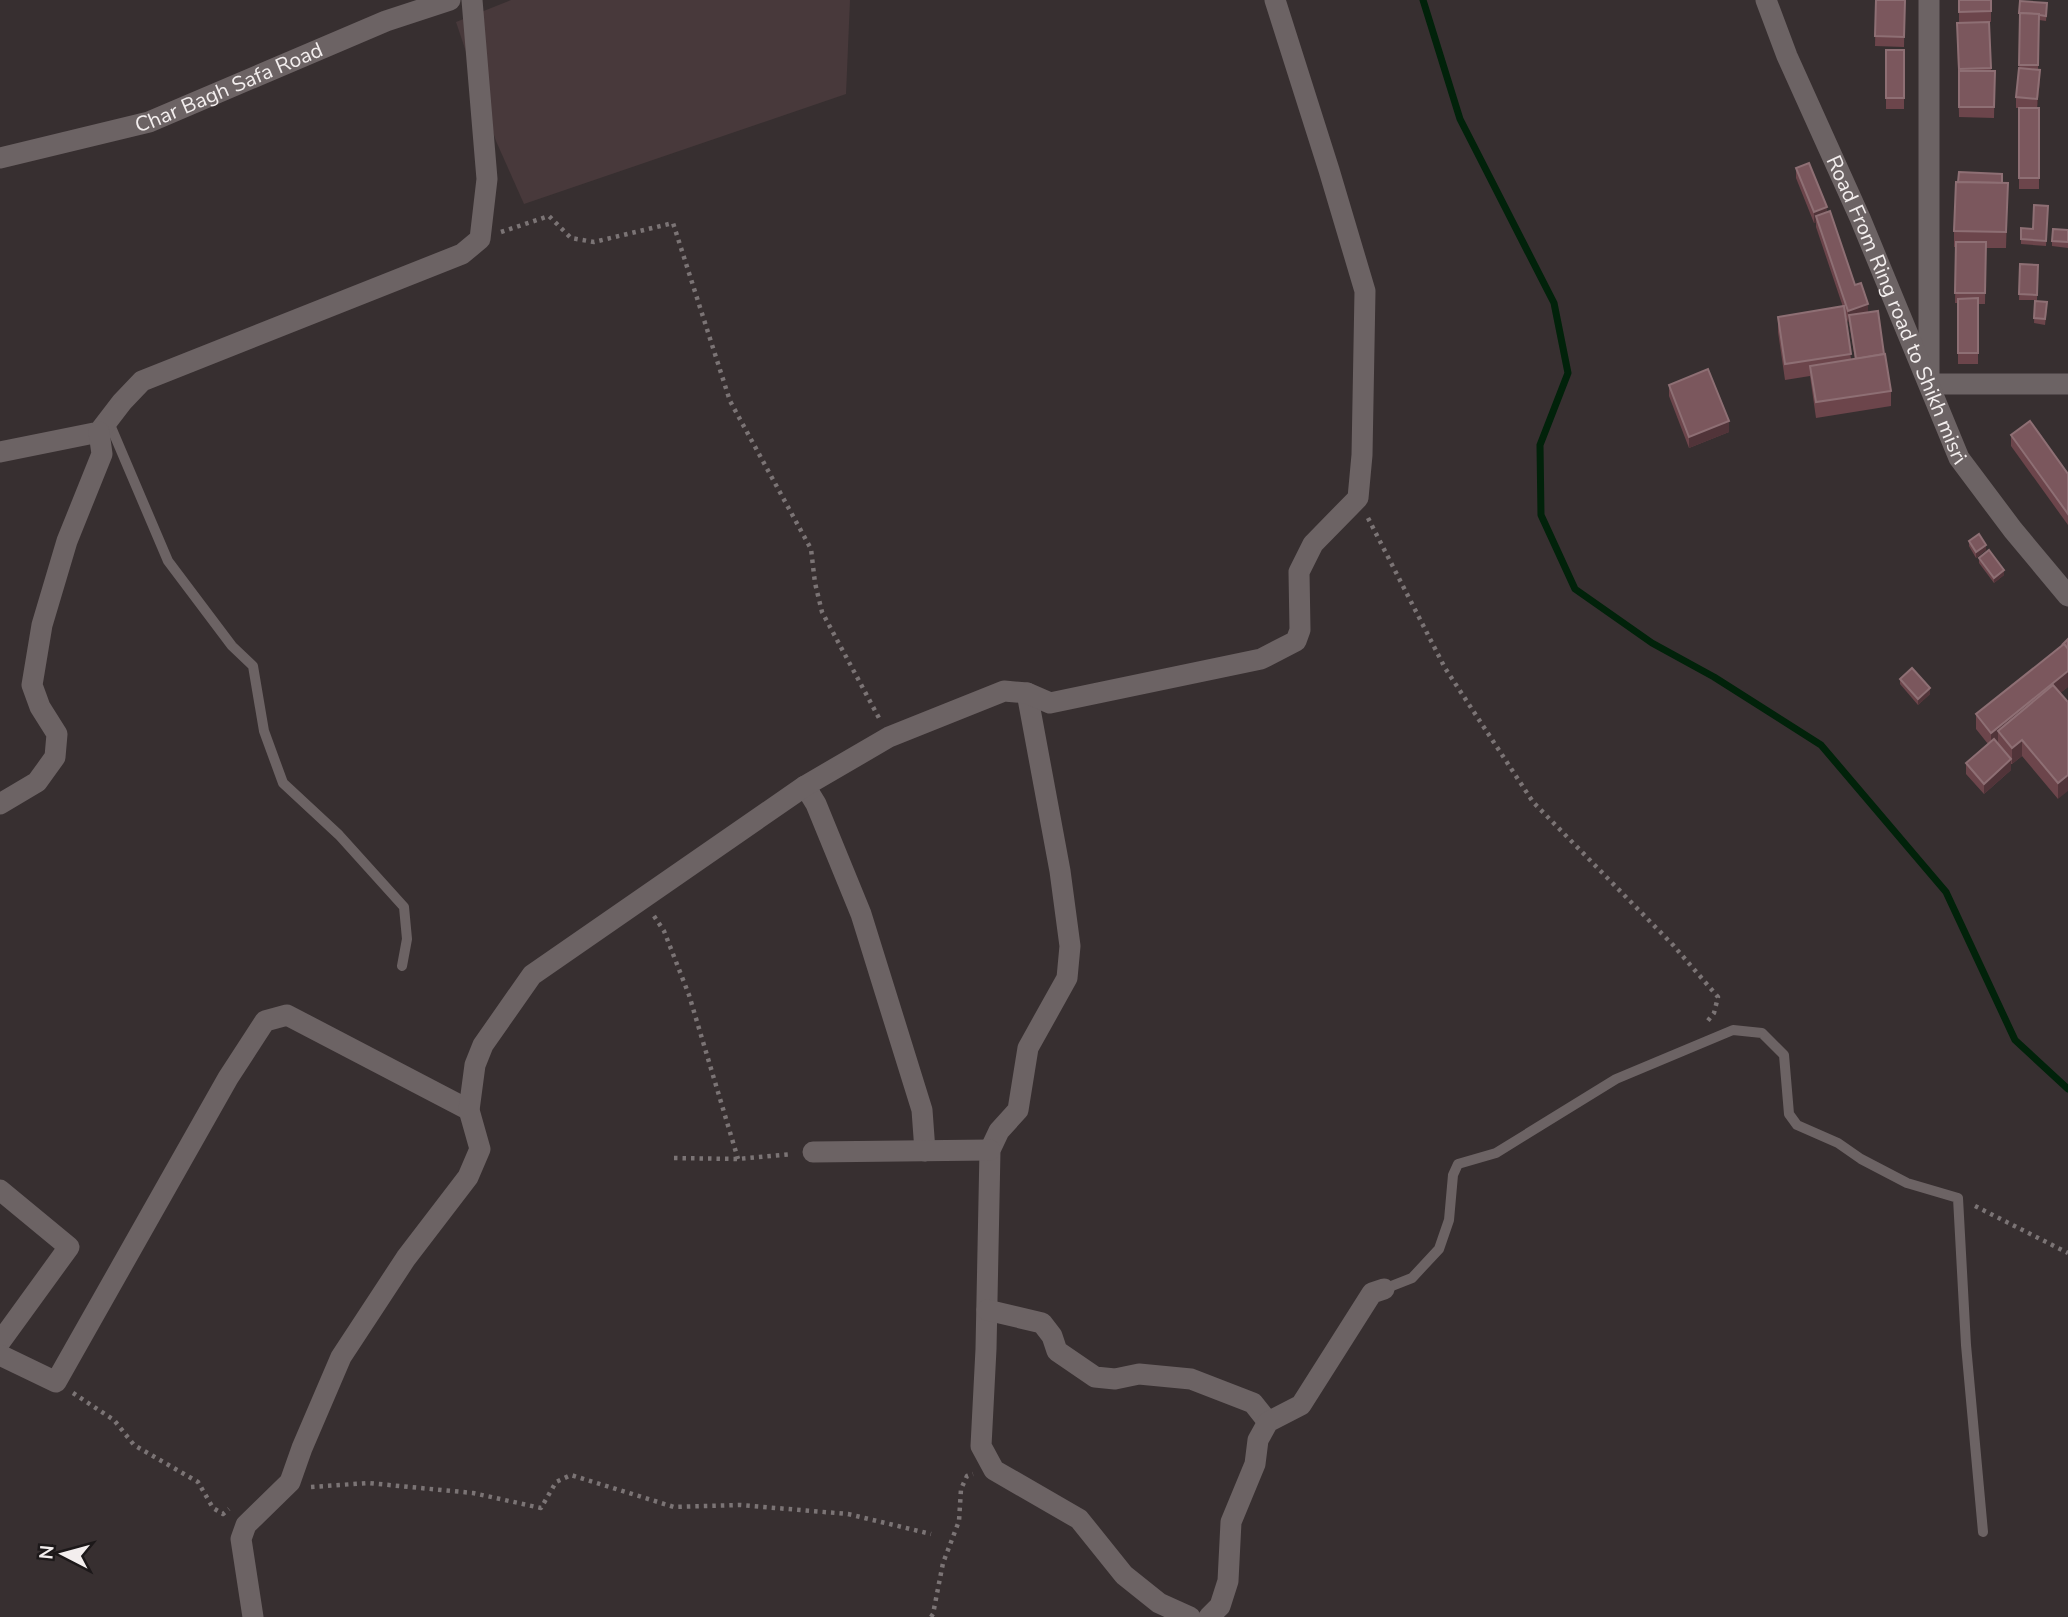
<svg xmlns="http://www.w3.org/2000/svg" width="2068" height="1617" font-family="'Nunito Sans',sans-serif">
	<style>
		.built { fill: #48393b }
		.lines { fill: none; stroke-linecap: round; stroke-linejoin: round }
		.stream { stroke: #01220a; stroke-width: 7 }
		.path { stroke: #7b7475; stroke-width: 4.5; stroke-dasharray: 3.5 5; stroke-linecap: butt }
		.service { stroke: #6c6364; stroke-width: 10 }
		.minor { stroke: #6c6364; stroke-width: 21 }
		.tertiary { stroke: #6c6364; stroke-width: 21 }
		.wall { fill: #6c454b; fill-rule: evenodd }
		.shaded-wall { fill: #513439 }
		.building { fill: #7b575d; stroke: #8e6f74; stroke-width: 2 }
		.labels { text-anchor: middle; stroke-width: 6; stroke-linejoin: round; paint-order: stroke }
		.street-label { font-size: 21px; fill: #f3eeee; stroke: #1c1819 }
	</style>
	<rect width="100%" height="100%" fill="#372f30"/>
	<polygon class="built" points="511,0 850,0 846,94 524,204 496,141 456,22"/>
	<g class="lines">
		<polyline class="stream" points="1423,0 1460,119 1554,303 1568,373 1540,445 1541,515 1575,589 1652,643 1714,677 1821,745 1946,892 2015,1040 2068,1089"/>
		<g class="path">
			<polyline points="501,232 549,216 571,238 594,242 673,223 730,401 811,549 815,583 822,612 879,718"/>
			<polyline points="1368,518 1445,668 1533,802 1673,945 1718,997 1714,1013 1706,1023"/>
			<polyline points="654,916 664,931 689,995 738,1159"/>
			<polyline points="674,1158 738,1159 792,1154"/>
			<polyline points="1975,1206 2068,1253"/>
			<polyline points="73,1393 114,1420 134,1445 198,1482 213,1508 223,1514 229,1509"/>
			<polyline points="311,1487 368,1483 473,1493 541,1508 556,1482 571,1475 674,1507 740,1505 848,1514 931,1534"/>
			<polyline points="931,1617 933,1614 943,1563 959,1521 961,1489 967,1476 973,1474"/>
		</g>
		<g class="service">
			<polyline points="108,420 168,561 232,646 253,666 264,731 283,783 339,835 404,907 407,939 402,966"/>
			<polyline points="1384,1289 1412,1278 1439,1249 1449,1220 1453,1175 1458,1164 1496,1153 1616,1079 1733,1030 1762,1033 1784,1055 1789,1114 1797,1125 1838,1143 1861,1159 1907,1183 1958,1198 1966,1345 1983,1532"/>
		</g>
		<g class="minor">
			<polyline points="1929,0 1929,384 2068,384"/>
			<polyline points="0,452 99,432 122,402 142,381 462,254 480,239 487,179 472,0"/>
			<polyline points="1027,693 1060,871 1070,946 1067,978 1028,1048 1018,1110 999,1131 990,1150 986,1349 981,1446 994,1470 1079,1519 1124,1575 1159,1603 1190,1617"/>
			<polyline points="805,786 816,804 861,914 922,1110 925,1151"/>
			<polyline points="0,804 37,782 55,757 57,734 40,707 32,685 42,625 67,541 102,454 99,432"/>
			<polyline points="813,1152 990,1150"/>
			<polyline points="0,1190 69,1247 0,1342"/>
			<polyline points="987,1310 1042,1323 1052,1336 1057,1351 1095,1377 1115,1379 1139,1374 1191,1379 1253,1403 1268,1422"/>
			<polyline points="0,1355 56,1382 228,1078 265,1021 287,1015 469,1110"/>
			<polyline points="253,1617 241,1539 246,1525 290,1482 302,1448 341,1357 406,1258 468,1177 480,1149 469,1110 475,1065 483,1045 532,975 805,786 889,737 1004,691 1027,693 1050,703 1261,659 1296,641 1300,630 1299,572 1313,544 1358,498 1362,455 1365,291 1329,170 1275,0"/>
			<polyline points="1209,1617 1220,1606 1228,1581 1231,1522 1255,1464 1258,1440 1268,1422 1301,1405 1372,1293 1384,1289"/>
		</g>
		<g class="tertiary">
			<path id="s1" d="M1766 0 1787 56 1860 218 1959 458 2013 530 2068 596"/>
			<path id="s2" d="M0 158 149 122 386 21 450 0"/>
		</g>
	</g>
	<g class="wall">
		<polygon points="1876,0 1905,0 1904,47 1875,46"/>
		<polygon points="1959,0 1991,0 1991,22 1989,22 1991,71 1995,71 1994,118 1959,117 1957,23 1987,22 1959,22"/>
		<polygon points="2047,3 2046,21 2039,20 2038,70 2040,80 2037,108 2039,108 2039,189 2019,189 2019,108 2016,108 2016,97 2019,65 2020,19 2019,13"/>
		<rect x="1886" y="50" width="18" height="59"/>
		<path d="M1796 168 1827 212 1855 285 1868 312 1884 354 1891 391V406L1816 418 1810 376 1785 380 1778 332V317L1843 307 1816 227V222L1814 223 1796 178ZM1845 314 1848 322H1849L1855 359H1851Z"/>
		<polygon points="2002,183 2008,183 2006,248 1986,248 1985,304 1978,304 1978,364 1958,364 1958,303 1955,303 1956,247 1954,247 1954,231"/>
		<polygon points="2048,206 2046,246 2021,244 2021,228 2033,229"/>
		<polygon points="2068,230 2068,248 2052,246 2052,241"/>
		<polygon points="2020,264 2038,265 2037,300 2019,300"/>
		<polygon points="2035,301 2047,307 2045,325 2034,323"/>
		<polygon points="1669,385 1729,432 1689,448 1669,396"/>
		<polygon points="2011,435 2068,474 2068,525 2011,446"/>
		<polygon points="1969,541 1986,550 1976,558 1969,546"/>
		<polygon points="1979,558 2004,575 1994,583 1979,563"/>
		<polygon points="1900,679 1930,694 1918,705 1900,684"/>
		<polygon points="2068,687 2060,693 2058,799 2022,756 2012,764 2011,764 2011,770 1984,794 1966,774 1966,763 1988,744 1976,729 1976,714"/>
	</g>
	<g class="shaded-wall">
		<polygon points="2040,70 2040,80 2037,110 2037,99"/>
		<polygon points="1827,207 1827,218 1816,216 1816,222 1814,223 1814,212"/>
		<polygon points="1868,304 1868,315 1849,315 1849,322 1848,322 1848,311"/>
		<polygon points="1729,421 1729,432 1689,448 1689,437"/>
		<polygon points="1986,545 1986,550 1976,558 1976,552"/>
		<polygon points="2004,570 2004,575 1994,583 1994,578"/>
		<polygon points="2068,671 2068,687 2004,738 1998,731 1998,743 1991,748 1991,733"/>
		<polygon points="1930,688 1930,694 1918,705 1918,699"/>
		<polygon points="2022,740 2022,756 2012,764 2012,748"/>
		<polygon points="2011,759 2011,770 1984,794 1984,784"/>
		<polygon points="2068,775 2068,791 2058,799 2058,783"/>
	</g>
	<g class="building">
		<polygon points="1876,0 1905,0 1904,37 1875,36"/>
		<polygon points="1959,0 1991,0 1991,11 1959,12"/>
		<polygon points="2020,1 2047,3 2046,16 2039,15 2039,14 2019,13"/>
		<polygon points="2020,13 2039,14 2038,65 2019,65"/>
		<polygon points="1989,22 1991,68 1959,69 1957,23"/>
		<rect x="1886" y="50" width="18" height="48"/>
		<polygon points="2019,68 2040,70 2037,99 2016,97"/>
		<polygon points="1959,71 1995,71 1994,107 1959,107"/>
		<rect x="2019" y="108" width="20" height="70"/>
		<polygon points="1809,163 1827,207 1814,212 1796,168"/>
		<polygon points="1959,172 2002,174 2002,183 1958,182"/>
		<polygon points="1956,182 2008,183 2006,232 1954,231"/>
		<polygon points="2034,205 2048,206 2046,241 2021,239 2021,228 2033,229"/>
		<polygon points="1830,211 1855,285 1861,283 1868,304 1848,311 1816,216"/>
		<polygon points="2053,229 2068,230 2068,242 2052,241"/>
		<polygon points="1956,242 1986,242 1985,293 1955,293"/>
		<polygon points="2020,264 2038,265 2037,295 2019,294"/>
		<polygon points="1978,298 1978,353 1958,353 1958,299"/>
		<polygon points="2035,301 2047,302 2045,319 2034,318"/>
		<polygon points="1844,306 1851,354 1785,364 1778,317"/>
		<polygon points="1878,311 1884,354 1856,359 1849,315"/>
		<polygon points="1885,354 1891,391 1816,402 1810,366"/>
		<polygon points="1708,369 1729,421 1689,437 1669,385"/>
		<polygon points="2030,421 2068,474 2068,514 2011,435"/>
		<polygon points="1979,534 1986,545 1976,552 1969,541"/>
		<polygon points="1989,550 2004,570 1994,578 1979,558"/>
		<polygon points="2068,639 2068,649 2064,644 2062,645"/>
		<polygon points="2064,644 2068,649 2068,671 1991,733 1976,714"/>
		<polygon points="1912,668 1930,688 1918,699 1900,679"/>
		<polygon points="2053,685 2068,702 2068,775 2058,783 2022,740 2012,748 1998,731"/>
		<polygon points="1994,739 2011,759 1984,784 1966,763"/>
	</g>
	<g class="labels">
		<g class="street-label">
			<text dy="7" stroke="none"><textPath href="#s2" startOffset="240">Char Bagh Safa Road</textPath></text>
			<text dy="7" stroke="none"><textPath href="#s1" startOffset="336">Road From Ring road to Shikh misri</textPath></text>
		</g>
	</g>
	<g transform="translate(63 1554) rotate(276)" stroke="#1c1819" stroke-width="5" paint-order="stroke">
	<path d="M0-5L12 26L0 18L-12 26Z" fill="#f3eeee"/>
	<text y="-10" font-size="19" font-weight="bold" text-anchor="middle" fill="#f3eeee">N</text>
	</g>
</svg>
